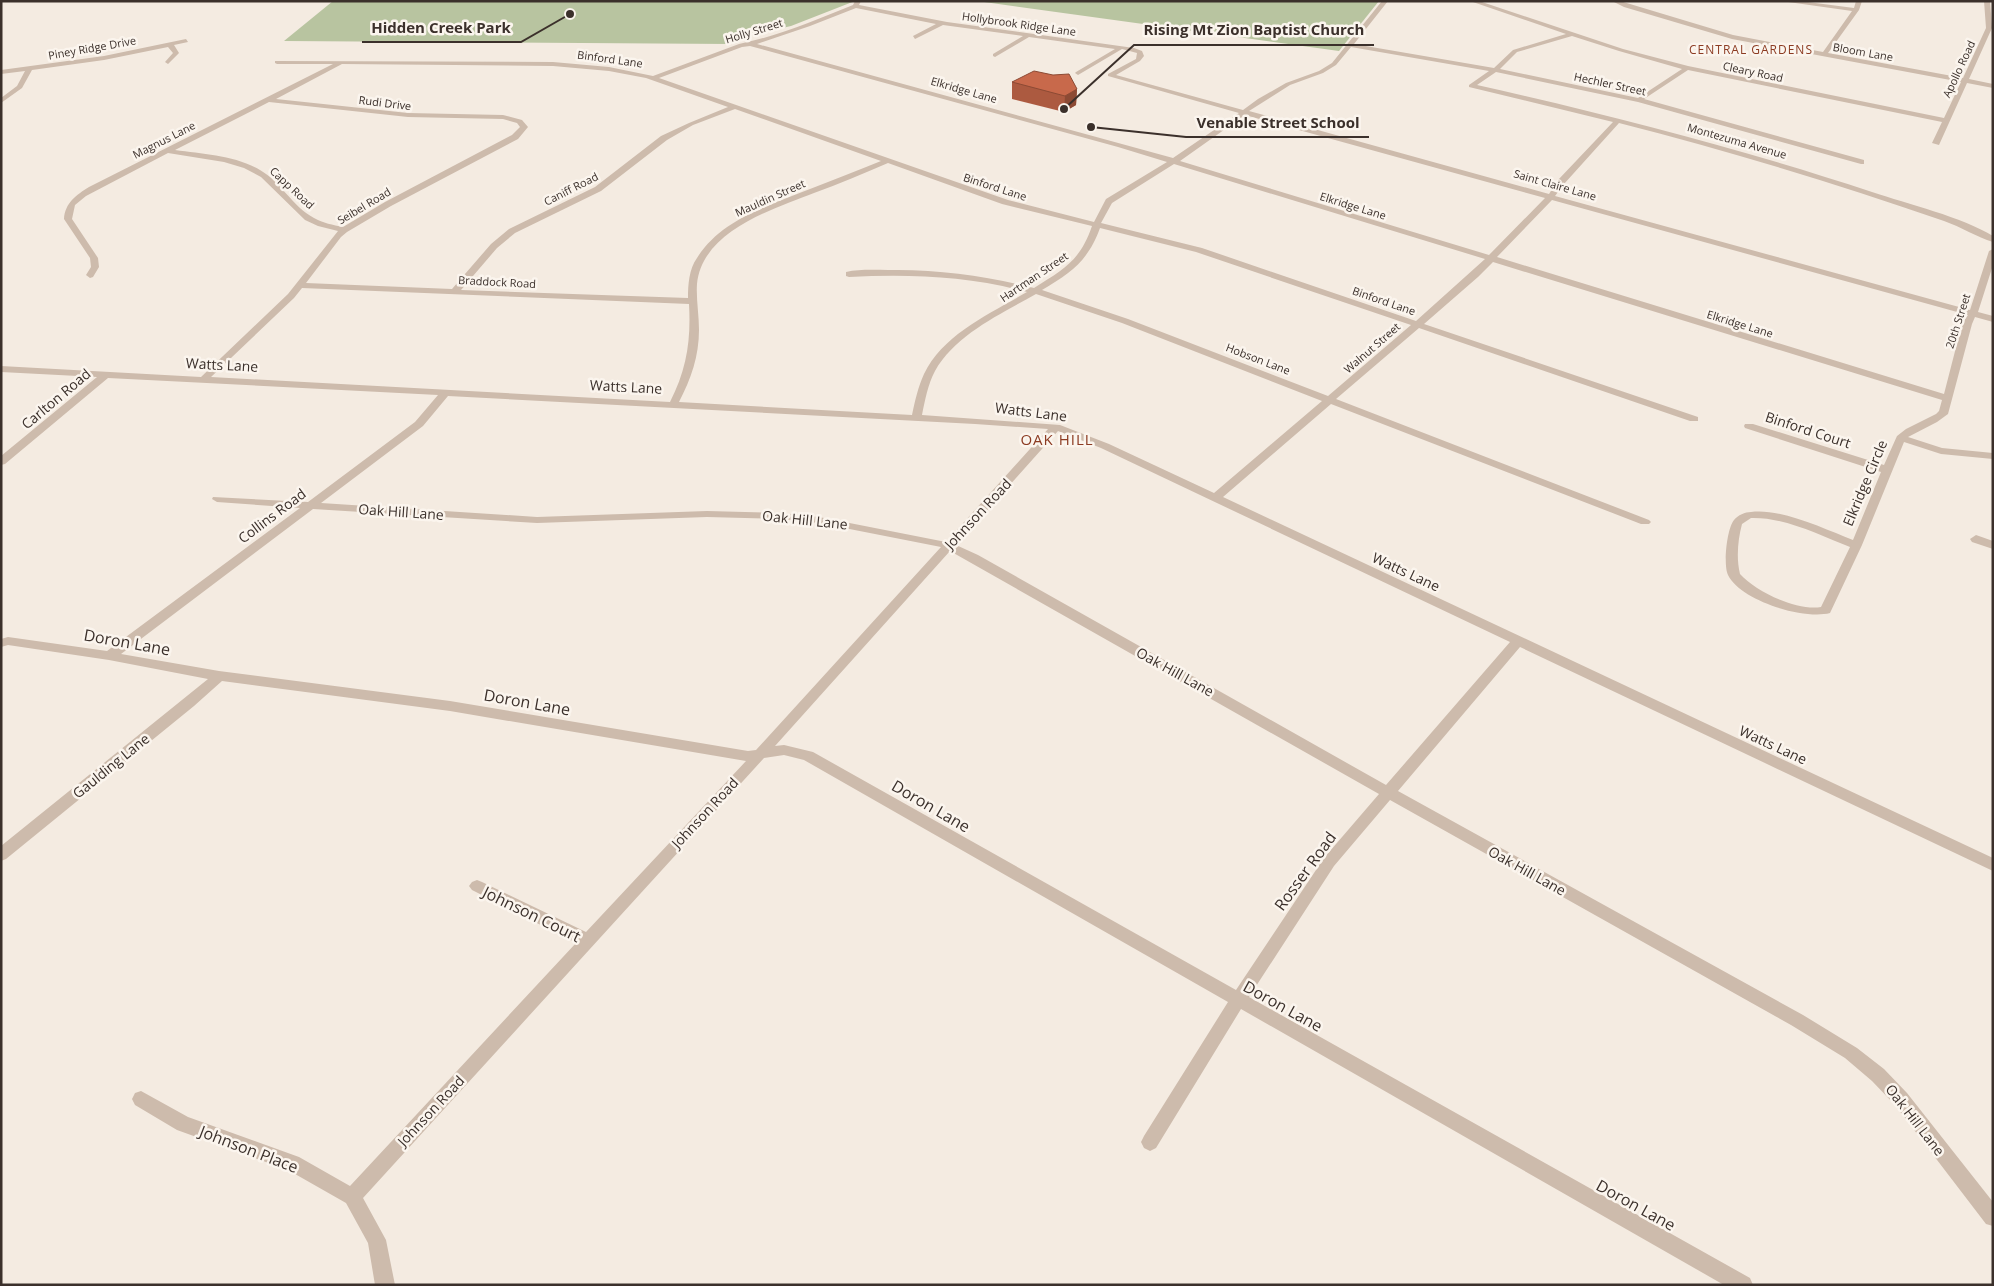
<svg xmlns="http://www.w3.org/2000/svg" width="1994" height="1286" font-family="'Open Sans',sans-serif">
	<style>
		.green { fill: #b8c4a0 }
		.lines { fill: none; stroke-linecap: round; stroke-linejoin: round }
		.minor { fill: #cdbbac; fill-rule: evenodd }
		.wall { fill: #ac5a40 }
		.shaded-wall { fill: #8c4a34 }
		.building { fill: #c8694b; stroke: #8c4a34 }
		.labels { text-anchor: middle; stroke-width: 5; stroke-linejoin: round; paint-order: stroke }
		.far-street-label { font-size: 11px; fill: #3b302b; stroke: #fbf5ee }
		.far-neighbourhood-label { font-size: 12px; letter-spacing: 1px; fill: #8c3b22; stroke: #fbf5ee }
		.street-label { font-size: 14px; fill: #3b302b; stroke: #fbf5ee }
		.neighbourhood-label { font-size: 15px; letter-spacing: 1px; fill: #8c3b22; stroke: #fbf5ee }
		.near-street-label { font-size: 16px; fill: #3b302b; stroke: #fbf5ee }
		.leader { fill: none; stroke: #3b302b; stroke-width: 2 }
		.callout-dot { fill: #3b302b; stroke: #fbf5ee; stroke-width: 2 }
		.callout-label { font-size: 15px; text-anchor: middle; font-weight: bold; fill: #3b302b; stroke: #fbf5ee; stroke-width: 5; stroke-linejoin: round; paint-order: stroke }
	</style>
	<rect width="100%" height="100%" fill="#f4ebe1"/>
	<g class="green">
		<polygon points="333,1 855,1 791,26 753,35 730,44 284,41"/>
		<polygon points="977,1 1379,1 1339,51"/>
	</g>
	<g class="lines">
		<g class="minor">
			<path d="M855 1H861L859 5 947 22 1134 48 1142 51 1144 56 1140 61 1116 75 1243 110 1258 99 1286 83 1319 71 1332 63 1382 1H1388L1354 44 1494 68 1513 50 1566 34 1470 1H1479L1623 49 1688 66 1944 118 1961 82 1732 39 1624 7 1612 1H1620L1733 35 1823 52 1852 11 1781 1H1800L1854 8 1856 1H1862L1859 10 1828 53 1963 78 1986 28 1984 1H1990L1992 28 1969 79 1993 84V88L1967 83 1939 145 1932 143 1942 122 1688 70 1644 99 1864 160V164H1861L1638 102 1496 72 1477 85C1610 115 1742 149 1872 192 1908 204 1962 217 1993 236V242C1977 237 1961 227 1944 221 1837 184 1729 151 1619 123L1564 184 1555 196 1970 310 1989 251 1993 249V265L1978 312 1993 316V322L1975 317 1972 324 1948 414 1937 422 1908 437 1942 448 1993 453V459L1941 454 1904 442 1862 545 1830 613C1804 620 1741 601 1728 575 1723 565 1727 528 1734 520 1738 515 1745 512 1751 512 1781 508 1824 529 1853 540L1881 472 1745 428 1744 426 1745 424H1753L1884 465 1897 436 1906 429 1936 414 1939 411 1942 400 1493 262 1478 277 1424 324 1698 417V421H1690L1419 328 1336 399 1649 520 1651 522 1649 524H1641L1331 404 1223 497 1993 858V871L1520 647 1398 791 1803 1015 1857 1048 1884 1069 1907 1093 1993 1202V1226L1986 1224 1895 1105 1872 1081 1845 1058 1791 1025 1390 800 1334 866 1249 997 1750 1278 1753 1285H1724L1241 1009 1156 1148 1150 1151 1144 1148 1141 1142 1144 1136 1228 1002 804 760 784 755 764 758 363 1198 386 1240 395 1285H375L368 1243 346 1203 288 1170 177 1130 135 1105 132 1099 135 1093 141 1091 188 1117 299 1157 350 1186 576 943 472 890 469 886 472 882 477 880 482 882 586 932 746 761 450 711 222 681 194 706 6 859 1 861V846L208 679 109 660 8 645 1 647V639L8 637 107 651 300 508 217 502 212 499 213 497 308 502 415 422 438 395 108 378 5 464 1 465V456L97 377 1 372V366L201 377 288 294 338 231 318 226 305 220 261 177 244 168 224 162 168 153 86 196 75 205 72 219 98 258 99 267 93 277 90 278 86 275 91 267 90 258 64 219C65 203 76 195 89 187L333 64H277L275 63V61L553 62 609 67 653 76 739 44C778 36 816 20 853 5ZM856 8 936 24 913 36 915 39 943 25 1023 36 993 54V56L995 57 1029 37 1115 49 1076 72 1075 73 1078 75 1122 49 1137 53 1136 59 1108 74V76L1239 113 1173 158 757 44 810 26ZM1572 36 1619 51 1682 69 1638 98 1500 69 1517 52ZM750 46 1118 147 1167 162 1106 199 1094 222 1008 200 659 78 742 47ZM1351 47 1489 71 1469 85V87L1613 122 1558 180 1549 194 1249 111 1290 85 1323 73 1336 65ZM342 64 553 66 609 71 646 78 728 107 689 123 661 136 595 187 509 229 491 244 452 289 306 283 341 237 347 232 391 206 518 139 528 127 522 120 503 115 408 113 276 99ZM269 102 408 117 503 119 517 123 520 127 512 135 385 202 343 227C333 225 323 223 314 218 292 206 281 182 260 170 234 155 203 154 175 150ZM735 109 881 161C858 170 834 180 810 189 770 205 721 219 697 258 689 269 688 285 688 298L461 290 497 248 515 233 601 191 667 140 693 125ZM1245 115 1545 198 1489 255 1180 161ZM888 163 1002 204 1092 226C1080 261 1064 269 1034 288 986 276 938 269 888 270 875 270 859 269 846 272V276L849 277C910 274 968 276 1027 292 991 313 943 334 924 374 918 387 915 401 912 415L679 402C691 379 699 356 699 330 699 314 696 299 697 284 702 231 773 209 814 193 839 184 864 173 888 163ZM1174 164 1485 259 1416 321 1202 248 1101 223 1112 203ZM1552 200 1968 315 1962 324 1944 394 1497 257ZM1100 228 1196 252 1411 325 1328 396 1128 319 1042 290C1071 273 1088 261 1100 228ZM302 288 689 304C691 340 687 369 670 402L211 377 294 298ZM1036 294 1122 323 1322 401 1214 493 1109 444 1060 425 922 415C925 400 928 384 935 371 956 334 1001 314 1036 294ZM448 396 975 424 1048 429 946 542 819 517 782 513 707 511 537 517 321 503 423 426ZM1058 431 1101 448 1510 642 1386 785 978 555 956 545ZM313 509 537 523 707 517 782 519 819 523 941 547 756 750 748 751 450 701 219 671 121 654ZM1751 518C1785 517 1819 535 1850 547L1821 607C1797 611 1756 592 1740 574 1736 558 1738 539 1742 524ZM950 551 1379 794 1324 858 1236 990 813 752 784 745 775 746Z"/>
			<polygon points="186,39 188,42 174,45 179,53 168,64 165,62 173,53 168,47 104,60 32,70 22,88 1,103 1,98 17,86 25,71 1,74 1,70 104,56"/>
			<polygon points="1976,535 1993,541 1993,549 1972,542 1970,539"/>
		</g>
	</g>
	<polygon class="wall" points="1012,82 1077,89 1076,105 1064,112 1012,99"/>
	<polygon class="shaded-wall" points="1077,89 1076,105 1064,112 1065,96"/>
	<polygon class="building" points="1034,71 1053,75 1069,74 1077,89 1065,96 1012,82"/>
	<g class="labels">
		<g class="far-street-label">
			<text transform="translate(1019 24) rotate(8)" y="4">Hollybrook Ridge Lane</text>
			<text transform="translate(754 31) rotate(-17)" y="4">Holly Street</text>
			<text transform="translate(92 48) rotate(-10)" y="4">Piney Ridge Drive</text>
			<text transform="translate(1863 52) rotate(10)" y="4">Bloom Lane</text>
			<text transform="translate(610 59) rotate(8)" y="4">Binford Lane</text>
			<text transform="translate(1959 69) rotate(-65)" y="4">Apollo Road</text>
			<text transform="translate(1753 72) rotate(12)" y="4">Cleary Road</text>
			<text transform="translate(1610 84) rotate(12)" y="4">Hechler Street</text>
			<text transform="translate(964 90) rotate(16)" y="4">Elkridge Lane</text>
			<text transform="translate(385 103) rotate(7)" y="4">Rudi Drive</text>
			<text transform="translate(164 140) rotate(-27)" y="4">Magnus Lane</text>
			<text transform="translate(1737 141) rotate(16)" y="4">Montezuma Avenue</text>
			<text transform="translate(1555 185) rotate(16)" y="4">Saint Claire Lane</text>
			<text transform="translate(995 187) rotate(18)" y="4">Binford Lane</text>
			<text transform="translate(292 188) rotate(43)" y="4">Capp Road</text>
			<text transform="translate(571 189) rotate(-27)" y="4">Caniff Road</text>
			<text transform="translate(770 198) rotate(-24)" y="4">Mauldin Street</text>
			<text transform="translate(364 206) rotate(-31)" y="4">Seibel Road</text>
			<text transform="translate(1353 206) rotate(17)" y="4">Elkridge Lane</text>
			<text transform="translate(1034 277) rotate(-34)" y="4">Hartman Street</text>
			<text transform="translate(497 282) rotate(3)" y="4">Braddock Road</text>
			<text transform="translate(1384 301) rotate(19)" y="4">Binford Lane</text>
			<text transform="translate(1958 321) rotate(-72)" y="4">20th Street</text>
			<text transform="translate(1740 324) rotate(17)" y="4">Elkridge Lane</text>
			<text transform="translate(1372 348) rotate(-41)" y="4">Walnut Street</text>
			<text transform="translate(1258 359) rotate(21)" y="4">Hobson Lane</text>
		</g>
		<g class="far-neighbourhood-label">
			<text x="1751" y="54">CENTRAL GARDENS</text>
		</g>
		<g class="street-label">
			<text transform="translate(222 365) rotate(3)" y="5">Watts Lane</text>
			<text transform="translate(626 387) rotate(3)" y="5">Watts Lane</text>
			<text transform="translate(56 399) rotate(-40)" y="5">Carlton Road</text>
			<text transform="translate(1031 412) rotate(7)" y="5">Watts Lane</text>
			<text transform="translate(1808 430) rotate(18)" y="5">Binford Court</text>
			<text transform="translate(1865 483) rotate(-67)" y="5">Elkridge Circle</text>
			<text transform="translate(401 512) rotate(4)" y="5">Oak Hill Lane</text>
			<text transform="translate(978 514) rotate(-47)" y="5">Johnson Road</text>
			<text transform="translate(272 516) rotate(-37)" y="5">Collins Road</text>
			<text transform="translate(805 520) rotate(6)" y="5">Oak Hill Lane</text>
			<text transform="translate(1406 572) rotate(25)" y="5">Watts Lane</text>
			<text transform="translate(1175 672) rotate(29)" y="5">Oak Hill Lane</text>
			<text transform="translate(1773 745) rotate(25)" y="5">Watts Lane</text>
			<text transform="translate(111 766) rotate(-39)" y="5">Gaulding Lane</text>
			<text transform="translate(705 813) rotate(-47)" y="5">Johnson Road</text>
			<text transform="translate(1527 871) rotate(29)" y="5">Oak Hill Lane</text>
			<text transform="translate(431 1111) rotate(-47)" y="5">Johnson Road</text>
			<text transform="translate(1915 1120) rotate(52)" y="5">Oak Hill Lane</text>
		</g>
		<g class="neighbourhood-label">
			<text x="1057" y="445">OAK HILL</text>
		</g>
		<g class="near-street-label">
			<text transform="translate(127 642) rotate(10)" y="6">Doron Lane</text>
			<text transform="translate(527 702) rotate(10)" y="6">Doron Lane</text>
			<text transform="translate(931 806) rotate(30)" y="6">Doron Lane</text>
			<text transform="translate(1305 871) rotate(-54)" y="6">Rosser Road</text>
			<text transform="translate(532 914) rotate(26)" y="6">Johnson Court</text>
			<text transform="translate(1283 1006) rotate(29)" y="6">Doron Lane</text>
			<text transform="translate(249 1149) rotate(21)" y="6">Johnson Place</text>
			<text transform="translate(1636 1205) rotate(29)" y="6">Doron Lane</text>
		</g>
	</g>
	<path class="leader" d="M570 14L521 42H362M1064 109L1134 45H1374M1091 127L1186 137H1369"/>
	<g class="callout-dot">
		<circle cx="570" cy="14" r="5"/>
		<circle cx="1064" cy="109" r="5"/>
		<circle cx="1091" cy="127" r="5"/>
	</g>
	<g class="callout-label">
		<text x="441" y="33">Hidden Creek Park</text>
		<text x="1254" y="35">Rising Mt Zion Baptist Church</text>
		<text x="1278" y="128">Venable Street School</text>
	</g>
	<rect width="1994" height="1286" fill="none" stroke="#3b302b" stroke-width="5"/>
</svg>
